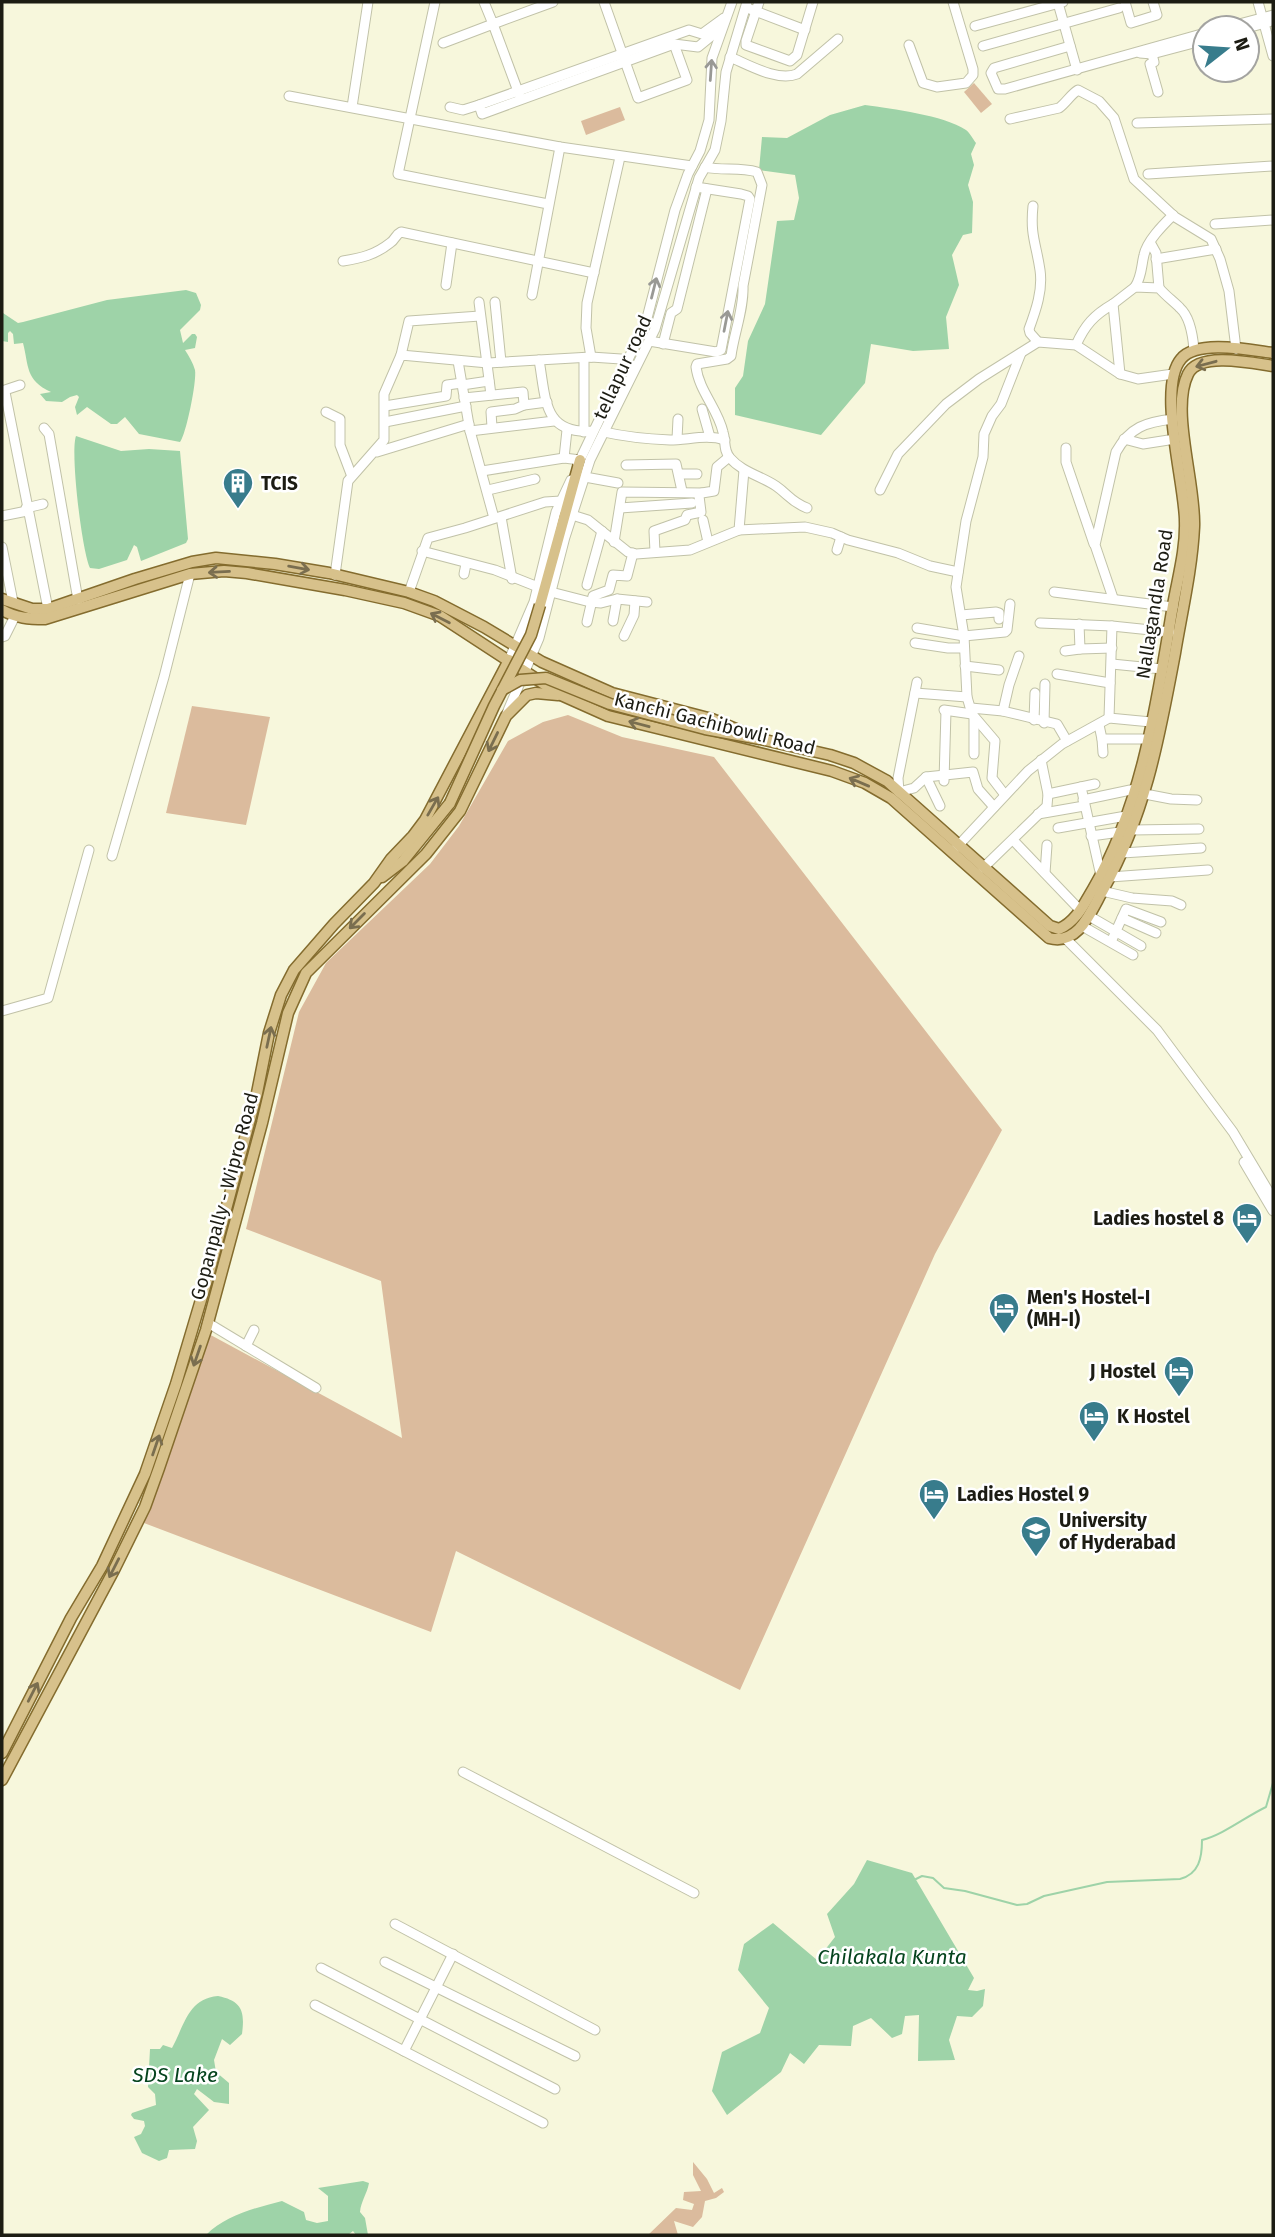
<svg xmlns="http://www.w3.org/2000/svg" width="1275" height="2237" font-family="'Fira Sans',sans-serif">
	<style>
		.green { fill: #dbbb9d }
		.water { fill: #9ed3a8 }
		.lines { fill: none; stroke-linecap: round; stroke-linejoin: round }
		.stream { stroke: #9ed3a8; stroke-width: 2 }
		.minor-casing { stroke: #c1c2a8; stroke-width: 11 }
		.major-casing { stroke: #846c2e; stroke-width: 13 }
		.minor { stroke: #fff; stroke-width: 9 }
		.major { stroke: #d7c18b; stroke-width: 10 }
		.major-bridge-casing { stroke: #846c2e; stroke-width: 13; stroke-linecap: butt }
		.major-bridge { stroke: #d7c18b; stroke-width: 10 }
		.oneway { stroke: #999995 }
		.oneway2 { stroke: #7a6e4f }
		.labels { text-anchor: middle; stroke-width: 5; stroke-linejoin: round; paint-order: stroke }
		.street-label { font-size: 19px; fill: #1c1c13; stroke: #fff }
		.poi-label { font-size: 19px; font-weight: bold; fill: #1c1c13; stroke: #fff; text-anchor: start }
		.water-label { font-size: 21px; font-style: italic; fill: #05441e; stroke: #fff }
	</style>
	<rect width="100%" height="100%" fill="#f7f7dc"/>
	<g class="green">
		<polygon points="974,83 992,104 981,113 964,92"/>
		<polygon points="620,107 625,120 586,135 581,121"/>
		<polygon points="192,706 270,717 246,825 166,813"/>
		<polygon points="568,715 622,737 714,757 1002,1130 935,1254 740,1690 456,1551 431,1632 144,1523 207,1333 402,1438 381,1281 246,1229 299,1012 326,963 430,864 459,826 508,741 543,722"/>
		<polygon points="693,2162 707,2179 714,2193 722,2188 724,2192 716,2198 705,2201 702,2217 693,2227 674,2221 678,2235 648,2235 676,2208 692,2210 694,2204 683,2200 684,2192 701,2191 693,2175"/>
	</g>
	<g class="water">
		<path d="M865 105C893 109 943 115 966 130 970 133 973 139 976 143L971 154 974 165 968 185 973 202 972 233 963 235 952 255 959 285 946 317 949 349 913 351 871 344 865 383 821 435 735 415V388L743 376 748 341 765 304 777 221 794 220 799 198 795 175 759 170 762 137 787 138 830 115Z"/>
		<path d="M186 290 196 293 201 305 200 310 180 330 183 343 192 334H195L197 337 195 348 185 350C189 356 193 363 195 370 197 381 186 435 180 442L139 434 125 417 117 424H111L87 407 77 415 75 407 79 397 77 395 70 397 62 402 46 401 40 394 51 392C25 380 29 366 23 343L14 344 13 334 10 331 8 333V342L2 341 3 313 18 323 23 322 107 300Z"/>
		<path d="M76 436 121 451 149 449 180 451 188 539 186 543 141 561 137 547 134 545 127 560 99 569 90 568C82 551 70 453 76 436Z"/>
		<polygon points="867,1860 912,1873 974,1978 968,1990 977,1991 985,1989 983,2006 972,2017 957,2016 949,2040 955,2060 918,2061 919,2015 905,2016 902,2034 892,2038 871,2018 853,2026 851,2046 819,2045 804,2064 790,2053 781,2072 727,2115 712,2091 722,2052 760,2033 769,2008 738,1970 744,1944 773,1923 817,1960 835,1937 827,1914 854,1884"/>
		<path d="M218 1996C242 2001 245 2011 242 2034L230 2045 222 2039 214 2060 216 2072 229 2083V2104L214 2102 197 2089 194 2094 209 2110 193 2127 197 2141 195 2149 169 2150 167 2158 159 2161 142 2153 134 2137 141 2134 145 2126 144 2121 134 2119 131 2115 132 2113 156 2105 155 2094 148 2087 150 2049H160L163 2045 172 2048C185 2024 188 1999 218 1996Z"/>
		<path d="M363 2181 369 2183C367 2194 361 2201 360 2212L365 2218 368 2235H356L353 2231 348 2235H206C226 2215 255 2208 282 2201L304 2212 306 2220 317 2223 328 2221V2196L318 2188Z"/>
	</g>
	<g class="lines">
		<path class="stream" d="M916 1879 922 1876 933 1878 944 1888 965 1891 1017 1905 1027 1904 1044 1896 1107 1882 1180 1879C1199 1874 1202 1858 1202 1840 1223 1835 1245 1817 1266 1807L1273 1783"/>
		<g class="minor-casing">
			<g id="minor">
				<polyline points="435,2 398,174 548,204"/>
				<polyline points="484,2 493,24 553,2"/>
				<polyline points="604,2 638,98 687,80 674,44"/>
				<polyline points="759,2 746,41 746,45 790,61 797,55 813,2"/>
				<polyline points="1125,2 1131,23 1157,15 1153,2"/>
				<polyline points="1258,2 1273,56"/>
				<polyline points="1058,3 1077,70"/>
				<polyline points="750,9 805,30"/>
				<polyline points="975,26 1063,2"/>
				<polyline points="1224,28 1273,15"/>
				<polyline points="1247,28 1269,22"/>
				<polyline points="443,43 493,24 519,94"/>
				<polyline points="909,45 923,83 937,87 966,83 973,75 973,69 953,2"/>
				<polyline points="983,46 1119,8"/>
				<polyline points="1070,46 994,68 991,73 998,89 1005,89 1205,33"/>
				<polyline points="1140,53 1152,54 1205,40"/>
				<polyline points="1152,54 1154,62 1150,64 1158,92"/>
				<path d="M730 57C749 65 778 82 797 74L838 39"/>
				<polyline points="289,96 560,147 692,166"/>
				<polyline points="479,105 482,114 674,44 698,47 720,29"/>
				<polyline points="352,107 368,2"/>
				<polyline points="450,107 463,110 479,105 689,30 702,34 724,18"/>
				<path d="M1010 119 1059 108C1067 102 1070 95 1078 90L1099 101 1114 118 1134 179 1175 217 1211 239 1220 259 1229 291 1236 349"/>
				<polyline points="1137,123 1273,119"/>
				<path d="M705 167C722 171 739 167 757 172L762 185 743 286C744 309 734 333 731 356L727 359 697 364 696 367C699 391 718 409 723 432 726 441 723 450 730 458 742 472 761 476 776 486 789 495 790 501 807 508"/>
				<polyline points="1148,174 1273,166"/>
				<path d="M1033 206C1030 235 1036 243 1040 270 1043 290 1036 310 1029 329L1030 333 1038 342"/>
				<polyline points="1215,224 1273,220"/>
				<polyline points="1151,244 1156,253 1159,288"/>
				<polyline points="1156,259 1216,249"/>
				<path d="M343 261C361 258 375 255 390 243 396 239 395 235 401 232L594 273"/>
				<polyline points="446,285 452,243"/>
				<path d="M1135 287C1142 276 1141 267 1144 255 1147 241 1162 226 1173 215"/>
				<polyline points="532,295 560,147"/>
				<polyline points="479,302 491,395"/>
				<polyline points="495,302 501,362"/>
				<path d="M1113 304 1135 287 1159 288C1166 296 1173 301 1180 308 1190 317 1193 337 1194 350"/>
				<polyline points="649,341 716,352 721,350 750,199 748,196 741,194 696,187"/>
				<polyline points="663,344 671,313 677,309 707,189"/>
				<path d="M1076 345C1085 325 1094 315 1113 304L1120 374"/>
				<polyline points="401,355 409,321 480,316"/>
				<polyline points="591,357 586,328 587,303 620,157"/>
				<polyline points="584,358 584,432"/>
				<path d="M539 360C546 399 543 435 593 431"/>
				<polyline points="458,361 470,431 494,518"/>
				<polyline points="462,385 489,381"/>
				<polyline points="2,391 20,385"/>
				<polyline points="5,392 48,609"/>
				<polyline points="464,398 523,392 524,405 515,409 491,412 492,427"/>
				<polyline points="524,405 547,402"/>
				<polyline points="385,406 446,396 447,385 462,383"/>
				<polyline points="702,409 710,437"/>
				<polyline points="326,412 340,419 340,445 351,474"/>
				<polyline points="385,422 466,406"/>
				<polyline points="44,428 49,434 78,600"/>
				<polyline points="470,431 554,421"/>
				<path d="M604 432C626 437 647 439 670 440 688 440 707 434 725 440"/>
				<polyline points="677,439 678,419"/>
				<polyline points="1124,439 1143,444 1175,439"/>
				<polyline points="1066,448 1066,462 1094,544"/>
				<polyline points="377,452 469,424"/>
				<polyline points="564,458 567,430"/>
				<polyline points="578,464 646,322 675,210 688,174 700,151 709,120 712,58 732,2"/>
				<polyline points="626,465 676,464 682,491"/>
				<polyline points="482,471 564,458 580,460"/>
				<polyline points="680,474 697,474"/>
				<polyline points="585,477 618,483"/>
				<polyline points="488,490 535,479"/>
				<polyline points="880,490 898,454 946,404 979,379 1038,342 1076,345 1120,374 1138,379 1173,374"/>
				<polyline points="26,508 43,504"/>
				<polyline points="620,508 692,503"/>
				<polyline points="572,515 588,520 628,552 636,554 690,550 739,530 744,470"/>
				<polyline points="2,516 27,511"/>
				<polyline points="501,517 512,579"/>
				<polyline points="703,520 708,542"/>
				<polyline points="739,530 805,527 832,533 848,540 898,553 930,566 958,572"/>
				<polyline points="614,542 622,492 702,493"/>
				<polyline points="2,547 13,602"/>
				<polyline points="837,550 841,537"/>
				<polyline points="422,551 495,570 538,587"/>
				<polyline points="655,552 654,531 685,520 687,515 701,512 699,496 702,493 714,491 717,467 729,457"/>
				<polyline points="464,574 466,564"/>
				<polyline points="335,575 348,481 384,440 384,394 401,355 488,363 591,357 621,359 626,361"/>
				<polyline points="587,585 602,531"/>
				<polyline points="409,592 428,538 465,528 545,502 561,501"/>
				<polyline points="551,592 590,602 601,603 617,599 647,602"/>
				<polyline points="1054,592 1173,607"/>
				<path d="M1113 598 1095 545 1116 452C1130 427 1146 422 1173 419"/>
				<polyline points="961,615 996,612 999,613 999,619"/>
				<polyline points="613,621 617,599"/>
				<polyline points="587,622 593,596 609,590 613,575 627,576 633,553"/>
				<polyline points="1040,623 1112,626 1170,632"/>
				<polyline points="1079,624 1080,649 1112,648"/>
				<polyline points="917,628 964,636 1005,632 1007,630 1010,604"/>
				<polyline points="624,636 634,615 635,601"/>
				<polyline points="2,637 5,636 15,616"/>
				<polyline points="915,643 948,648 964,648"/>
				<polyline points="1065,651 1080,649"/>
				<polyline points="509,660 534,602 556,512 571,480"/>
				<polyline points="1112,664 1162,669"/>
				<polyline points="965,666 999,670"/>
				<polyline points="1057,674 1110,683"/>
				<polyline points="917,682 898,778 899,792 914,788 926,777 973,772 978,789 994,807"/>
				<polyline points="915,693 967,697"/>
				<polyline points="971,708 1003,711 1057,724 1067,741"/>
				<polyline points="944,710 972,714"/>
				<polyline points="1003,711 1009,685 1019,656"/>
				<polyline points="507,713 539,638 565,537 590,460 655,329 699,178 715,150 721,121 726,72 747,2"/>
				<polyline points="1109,718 1112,626"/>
				<polyline points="1034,720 1035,693"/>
				<polyline points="1044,723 1045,684"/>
				<polyline points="1099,725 1102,739 1148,739"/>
				<polyline points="1102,739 1103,753"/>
				<polyline points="974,754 974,717"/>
				<polyline points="926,777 940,806"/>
				<polyline points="944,781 946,711"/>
				<polyline points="1095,784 1081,787 1101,876"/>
				<polyline points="1048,794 1081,787"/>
				<polyline points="1145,794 1171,799 1197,800"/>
				<polyline points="1005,795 992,778 995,741 972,714 967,697 964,636 956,587 966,521 983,457 984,434 992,416 1001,404 1021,353"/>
				<polyline points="1083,800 1135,789"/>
				<polyline points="1038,814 1084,806"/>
				<polyline points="1058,828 1126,816"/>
				<polyline points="1132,830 1199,829"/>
				<polyline points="1091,836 1120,832"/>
				<polyline points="1013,840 1080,910"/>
				<polyline points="956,848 1028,771 1062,744 1109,718 1151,722"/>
				<polyline points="1122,853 1201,848"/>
				<polyline points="112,856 164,677 190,574"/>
				<polyline points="983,868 1047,806 1048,794 1041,760"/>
				<polyline points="1045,873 1047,845"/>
				<polyline points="1110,877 1208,870"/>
				<polyline points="1102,891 1132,898 1172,901 1181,905"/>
				<polyline points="1089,916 1141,946"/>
				<polyline points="1122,918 1156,933"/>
				<polyline points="1082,926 1133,955"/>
				<polyline points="1066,939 1157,1030 1233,1132 1273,1199"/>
				<polyline points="1111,942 1126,909 1161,922"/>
				<polyline points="2,1011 48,998 89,850"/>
				<polyline points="1244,1162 1273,1211"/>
				<polyline points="208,1323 316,1388"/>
				<polyline points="246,1346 254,1330"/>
				<polyline points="463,1772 694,1893"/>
				<polyline points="395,1924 595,2030"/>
				<polyline points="385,1962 575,2056"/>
				<polyline points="321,1968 555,2089"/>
				<polyline points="315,2005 543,2123"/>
				<polyline points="404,2051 453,1954"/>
			</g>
		</g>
		<g class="major-casing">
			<g id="major">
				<path d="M2 599 32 609H48L135 579 192 562 216 558 275 564 329 573 409 592 434 601 484 627 542 662 612 693 712 719 760 739 830 755 854 763 887 781 1050 926 1059 929C1076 922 1084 904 1093 889 1143 804 1157 701 1173 605 1178 577 1186 549 1185 521 1185 484 1157 387 1181 359 1197 339 1250 350 1273 353"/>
				<polyline points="540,605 580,460"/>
				<path d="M2 610C16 618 29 619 45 619L190 574 224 571 247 573 345 590 404 603 440 616 561 695 608 716 832 771 865 783 891 798 1049 938C1079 946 1091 911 1103 890 1146 813 1159 738 1175 653 1182 611 1192 569 1194 527 1196 484 1170 410 1188 374 1199 351 1253 363 1273 366"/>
				<polyline points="382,877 403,861 450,803"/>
				<polyline points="2,1753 71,1618 102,1566 145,1474 176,1384 209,1273 257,1093 269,1033 281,995 294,970 334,924 374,883 391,859 413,836 425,820 509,660"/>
				<polyline points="2,1780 114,1570 145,1507 159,1468 206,1330 262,1123 288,1013 306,973 426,854 460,811 506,716 527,695 536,693 558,695"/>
			</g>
		</g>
		<use href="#minor" class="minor"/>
		<use href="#major" class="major"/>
		<g class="major-bridge-casing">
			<g id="major-bridge">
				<polyline points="502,690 520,680 546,678 610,704 705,729 760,739"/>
				<polyline points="450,803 494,706 531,635 540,605"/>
			</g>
		</g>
		<use href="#major-bridge" class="major-bridge"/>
	</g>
	<defs><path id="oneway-shaft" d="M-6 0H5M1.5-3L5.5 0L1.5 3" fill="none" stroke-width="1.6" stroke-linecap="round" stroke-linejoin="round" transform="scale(1.75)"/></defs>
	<g class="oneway">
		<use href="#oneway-shaft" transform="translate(711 70) rotate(-86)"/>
		<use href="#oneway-shaft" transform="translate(654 288) rotate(-76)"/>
		<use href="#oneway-shaft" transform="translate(726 321) rotate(-79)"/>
	</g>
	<g class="oneway2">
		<use href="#oneway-shaft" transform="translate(1206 364) rotate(165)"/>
		<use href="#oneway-shaft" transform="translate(299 568) rotate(10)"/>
		<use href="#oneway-shaft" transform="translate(219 572) rotate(177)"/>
		<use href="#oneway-shaft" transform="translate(440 618) rotate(-153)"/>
		<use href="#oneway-shaft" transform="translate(639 724) rotate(-165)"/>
		<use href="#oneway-shaft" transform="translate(493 742) rotate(116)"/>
		<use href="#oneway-shaft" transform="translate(859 782) rotate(-157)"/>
		<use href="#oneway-shaft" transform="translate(433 806) rotate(-60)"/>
		<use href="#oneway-shaft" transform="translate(357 921) rotate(135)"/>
		<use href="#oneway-shaft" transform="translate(269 1037) rotate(-78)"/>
		<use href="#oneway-shaft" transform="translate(197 1356) rotate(109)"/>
		<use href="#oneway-shaft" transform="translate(156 1445) rotate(-71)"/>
		<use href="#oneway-shaft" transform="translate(114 1568) rotate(117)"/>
		<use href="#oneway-shaft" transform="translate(33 1692) rotate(-63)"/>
	</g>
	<defs>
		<g id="building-pin" transform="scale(1.575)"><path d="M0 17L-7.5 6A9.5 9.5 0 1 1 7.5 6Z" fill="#387c8c" stroke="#fff"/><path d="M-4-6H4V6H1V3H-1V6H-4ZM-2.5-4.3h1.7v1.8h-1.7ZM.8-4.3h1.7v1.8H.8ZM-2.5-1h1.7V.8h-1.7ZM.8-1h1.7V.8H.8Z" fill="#fff"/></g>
		<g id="hotel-pin" transform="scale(1.575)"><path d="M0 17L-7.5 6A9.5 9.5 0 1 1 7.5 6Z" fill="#387c8c" stroke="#fff"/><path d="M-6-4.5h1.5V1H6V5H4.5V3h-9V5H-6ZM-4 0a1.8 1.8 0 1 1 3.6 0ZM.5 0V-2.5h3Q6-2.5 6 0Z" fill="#fff"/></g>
		<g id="university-pin" transform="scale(1.575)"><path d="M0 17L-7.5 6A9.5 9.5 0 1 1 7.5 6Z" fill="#387c8c" stroke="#fff"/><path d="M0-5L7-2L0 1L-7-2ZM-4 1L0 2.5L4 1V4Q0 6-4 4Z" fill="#fff"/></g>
	</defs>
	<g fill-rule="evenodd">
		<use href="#building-pin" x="238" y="483"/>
		<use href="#hotel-pin" x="1247" y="1218"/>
		<use href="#hotel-pin" x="1004" y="1308"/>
		<use href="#hotel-pin" x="1179" y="1371"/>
		<use href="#hotel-pin" x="1094" y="1416"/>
		<use href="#hotel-pin" x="934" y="1494"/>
		<use href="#university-pin" x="1036" y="1531"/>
	</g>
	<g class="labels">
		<g class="street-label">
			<text transform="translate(622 367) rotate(-65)" y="7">tellapur road</text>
			<text transform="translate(1154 604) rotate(-81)" y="7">Nallagandla Road</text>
			<text transform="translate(715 723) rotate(14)" y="7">Kanchi Gachibowli Road</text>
			<text transform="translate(224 1196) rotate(-75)" y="7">Gopanpally - Wipro Road</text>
		</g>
		<g class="poi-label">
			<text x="261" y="490">TCIS</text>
			<text x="1224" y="1225" text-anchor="end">Ladies hostel 8</text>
			<text x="1027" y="1304">Men's Hostel-I<tspan x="1027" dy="22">(MH-I)</tspan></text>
			<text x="1156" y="1378" text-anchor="end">J Hostel</text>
			<text x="1117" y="1423">K Hostel</text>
			<text x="957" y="1501">Ladies Hostel 9</text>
			<text x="1059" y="1527">University<tspan x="1059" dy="22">of Hyderabad</tspan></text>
		</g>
		<g class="water-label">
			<text x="892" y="1964">Chilakala Kunta</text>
			<text x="175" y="2082">SDS Lake</text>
		</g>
	</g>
	<rect width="1275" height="2237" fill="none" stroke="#1c1c13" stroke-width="7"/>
	<g transform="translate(1226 49) rotate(73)"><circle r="33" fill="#ffffff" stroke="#a4a4a1" stroke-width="2"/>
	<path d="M0-5L12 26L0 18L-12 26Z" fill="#387c8c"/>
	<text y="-10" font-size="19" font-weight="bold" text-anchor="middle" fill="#1c1c13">N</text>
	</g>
</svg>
